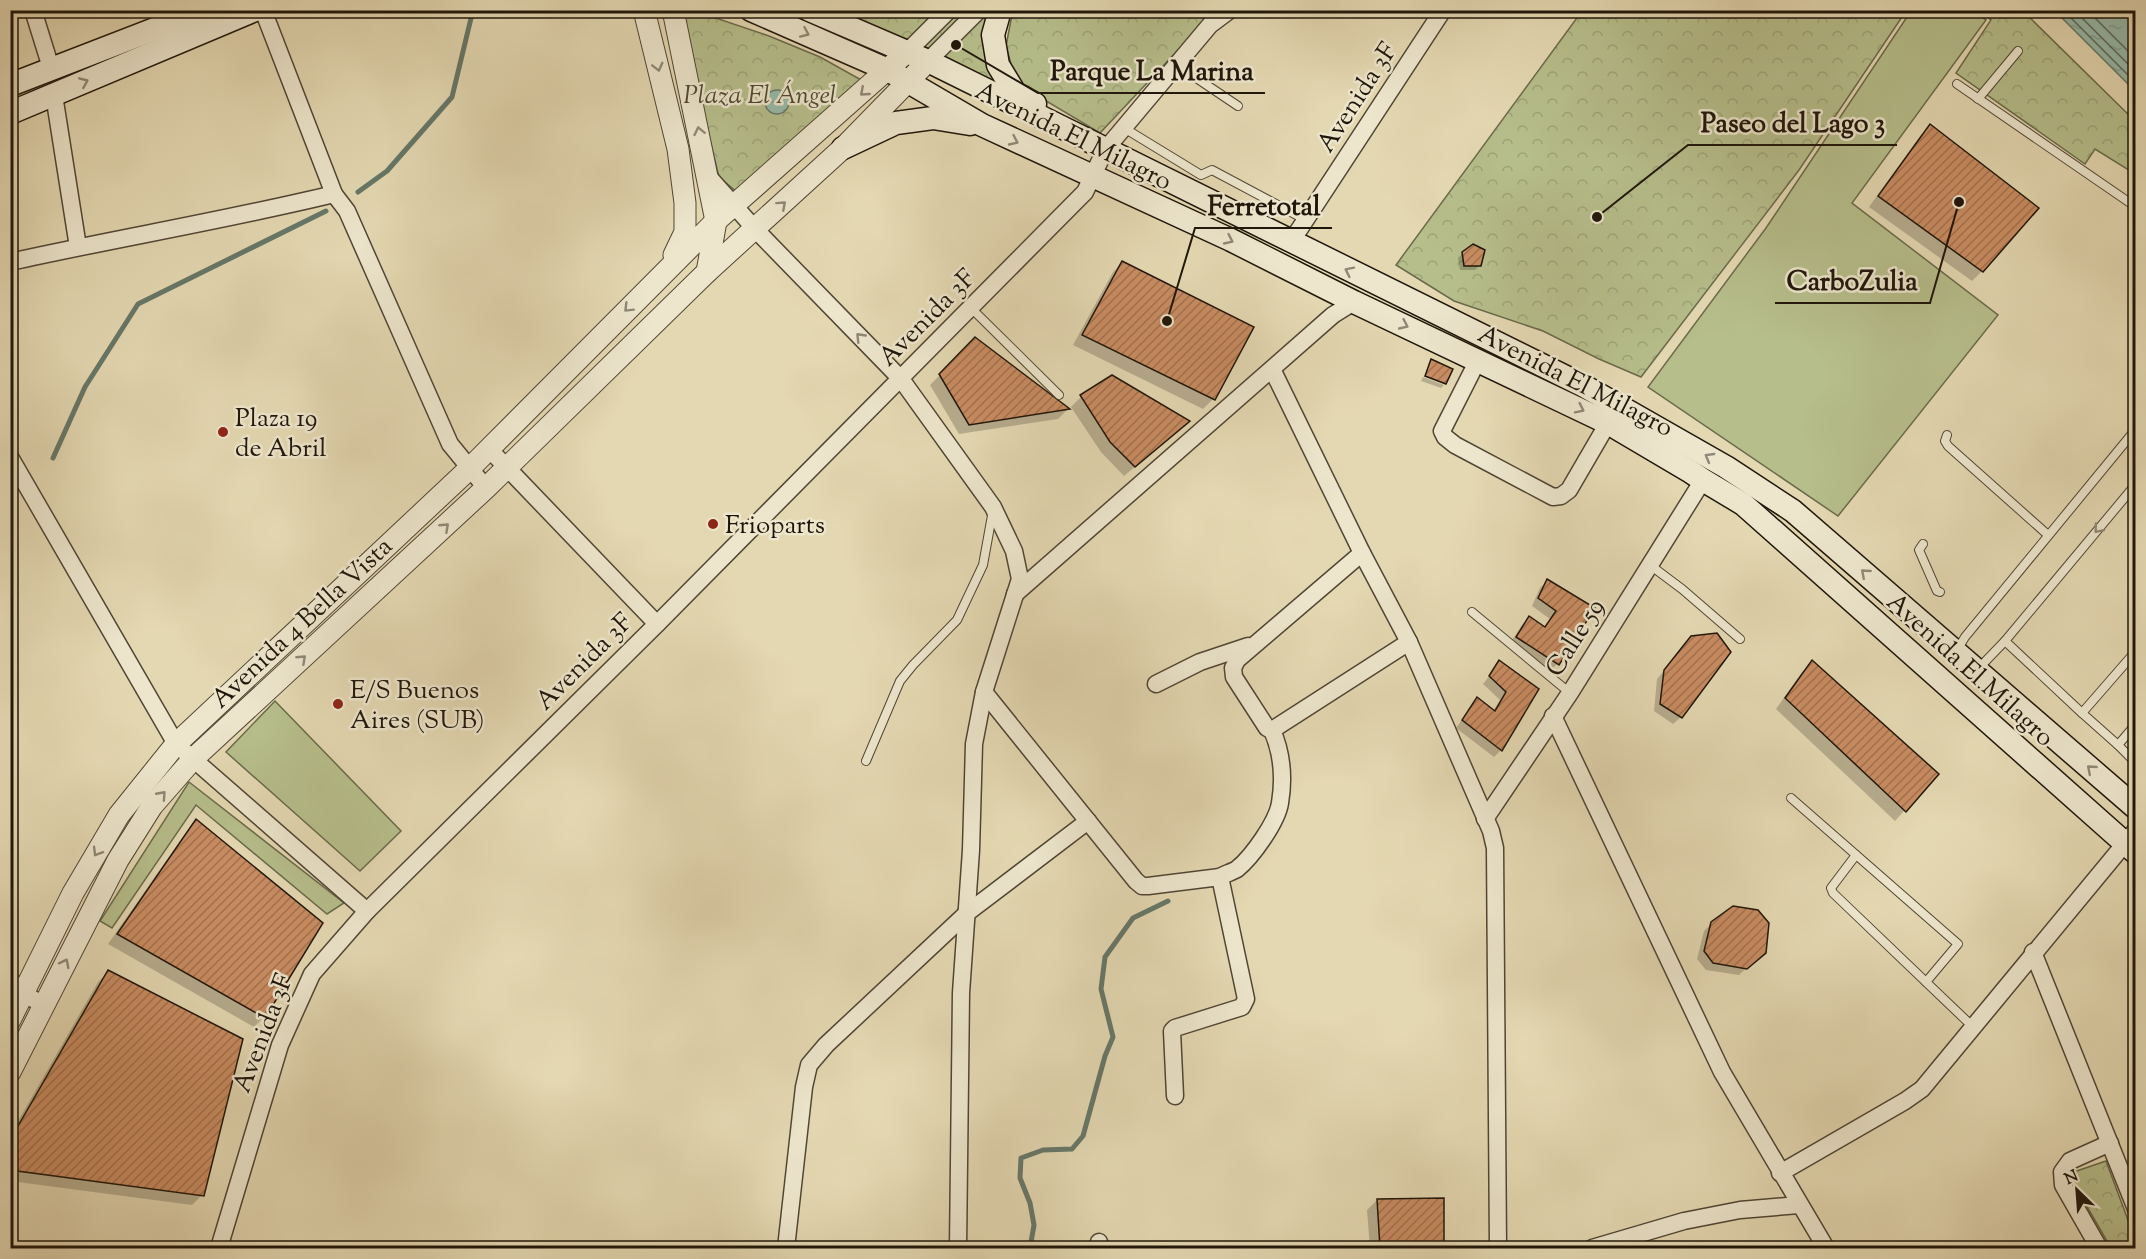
<svg xmlns="http://www.w3.org/2000/svg" width="2146" height="1259" font-family="'Sorts Mill Goudy',serif">
	<style>
		.grass { fill: #b6be8b; stroke: #6a6a4b; stroke-width: 1.5 }
		.forest { fill: url(#forest-crowns); stroke: #6a6a4b; stroke-width: 1.5 }
		.water { fill: url(#water-ripples); stroke: #66786a; stroke-width: 1.5 }
		.shadow { fill: #0003 }
		.lines { fill: none; stroke-linecap: round; stroke-linejoin: round }
		.shore { stroke: #5a685a; stroke-width: 1.5 }
		.stream { stroke: #66786a; stroke-width: 5 }
		.building { fill: url(#building-hatch); stroke: #1f160b; stroke-width: 1.5 }
		.service-casing { stroke: #504635; stroke-width: 10 }
		.minor-casing { stroke: #504635; stroke-width: 19 }
		.tertiary-casing { stroke: #504635; stroke-width: 23 }
		.secondary-casing { stroke: #1f160b; stroke-width: 25 }
		.service { stroke: #ede6cd; stroke-width: 8 }
		.minor { stroke: #ede6cd; stroke-width: 16 }
		.tertiary { stroke: #ede6cd; stroke-width: 21 }
		.secondary { stroke: #ede6cd; stroke-width: 22 }
		.oneway { stroke: #908876 }
		.poi-dot { fill: #8f2418; stroke: #ede6cd; stroke-width: 2 }
		.labels { text-anchor: middle; stroke-width: 5; stroke-linejoin: round; paint-order: stroke }
		.park-label { font-size: 26px; font-style: italic; fill: #4c4831; stroke: #ede6cd }
		.street-label { font-size: 26px; fill: #1f160b; stroke: #ede6cd }
		.poi-label { font-size: 26px; fill: #1f160b; stroke: #ede6cd; text-anchor: start }
		.leader { fill: none; stroke: #1f160b; stroke-width: 2 }
		.callout-dot { fill: #1f160b; stroke: #ede6cd; stroke-width: 2 }
		.callout-label { font-size: 27px; text-anchor: middle; font-weight: bold; fill: #1f160b; stroke: #ede6cd; stroke-width: 5; stroke-linejoin: round; paint-order: stroke }
	</style>
	<defs>
		<pattern id="forest-crowns" width="20" height="18" patternUnits="userSpaceOnUse" patternTransform="scale(1.5)"><rect width="20" height="18" fill="#b6be8b"/><path d="M2 6a3 3 0 1 1 6 0M12 15a3 3 0 1 1 6 0" fill="none" stroke="#9ca377"/></pattern>
		<pattern id="water-ripples" width="26" height="14" patternUnits="userSpaceOnUse" patternTransform="scale(1.5)"><rect width="26" height="14" fill="#96baa9"/><path d="M2 4q2-2 4 0t4 0M15 11q2-2 4 0t4 0" fill="none" stroke="#819f90"/></pattern>
		<pattern id="building-hatch" width="6" height="6" patternUnits="userSpaceOnUse" patternTransform="scale(1.5)"><rect width="6" height="6" fill="#c98c62"/><path d="M-1 1l2-2M0 6l6-6M5 7l2-2" fill="none" stroke="#a3714f"/></pattern>
	</defs>
	<rect width="100%" height="100%" fill="#e4d8b2"/>
	<filter id="stains"><feTurbulence type="fractalNoise" baseFrequency=".00333" numOctaves="4"/><feColorMatrix values="0 0 0 0 .2 0 0 0 0 .09 0 0 0 0 .02 0 0 0 .5 -.17"/></filter>
	<radialGradient id="worn" r=".72"><stop offset=".6" stop-color="#630" stop-opacity="0"/><stop offset="1" stop-color="#630" stop-opacity=".3"/></radialGradient>
	<g class="grass">
		<polygon points="1911,11 1973,11 1986,20 1852,203 1998,315 1838,516 1648,387 1766,228"/>
		<polygon points="275,701 401,831 360,871 226,752"/>
		<polygon points="189,782 344,903 327,914 196,805 112,928 100,921"/>
	</g>
	<g class="forest">
		<polygon points="1205,10 1210,16 1100,133 1026,89 1013,71 1006,46 1011,20 1016,11"/>
		<polygon points="682,11 695,11 769,36 820,57 863,81 737,192 719,177 693,69"/>
		<polygon points="822,11 1006,11 1001,87"/>
		<polygon points="1582,11 1906,11 1799,170 1641,377 1599,359 1543,331 1454,301 1396,265"/>
		<polygon points="1980,11 2023,11 2135,121 2135,174 2095,149 2085,164 1956,73 1991,20"/>
		<polygon points="2106,1161 2135,1239 2135,1248 2111,1248 2068,1174"/>
	</g>
	<g class="water">
		<polygon points="2054,11 2135,11 2135,91 2061,17"/>
		<circle cx="777" cy="102" r="12"/>
	</g>
	<g class="shadow">
		<polygon points="1930,126 1982,271 1972,281 1869,207 1920,136"/>
		<polygon points="1463,253 1480,265 1475,270 1460,270 1458,258"/>
		<polygon points="1123,262 1213,399 1203,409 1073,345 1113,272"/>
		<polygon points="976,339 1067,410 1058,419 959,434 930,385"/>
		<polygon points="1112,376 1178,431 1124,476 1101,452 1071,407 1081,397"/>
		<polygon points="1423,377 1444,385 1441,388 1421,381"/>
		<polygon points="1547,581 1593,608 1557,664 1550,671 1509,645 1522,625 1529,618 1544,628 1550,619 1532,606 1540,588"/>
		<polygon points="1692,637 1681,717 1673,724 1654,711 1657,679"/>
		<polygon points="1500,662 1537,689 1501,750 1494,757 1456,728 1477,699 1493,711 1500,700 1483,684"/>
		<polygon points="1812,662 1937,774 1895,821 1776,709 1802,672"/>
		<polygon points="196,821 264,1017 254,1027 108,944 187,831"/>
		<polygon points="1712,923 1759,956 1739,975 1706,970 1697,959 1704,931"/>
		<polygon points="108,972 202,1195 192,1205 10,1181 10,1135 98,982"/>
		<polygon points="1377,1200 1443,1200 1442,1248 1370,1248 1367,1210"/>
	</g>
	<g class="lines">
		<g class="shore">
			<polyline points="2063,10 2136,83"/>
			<polyline points="2074,10 2136,72"/>
			<polyline points="2087,10 2136,59"/>
		</g>
		<g class="stream">
			<polyline points="358,192 387,171 452,97 473,10"/>
			<polyline points="53,458 85,387 138,304 326,211"/>
			<polyline points="10,528 15,523"/>
			<polyline points="1030,1248 1034,1225 1030,1203 1020,1178 1021,1158 1043,1150 1072,1149 1083,1136 1105,1056 1113,1037 1101,989 1105,957 1133,918 1168,901"/>
		</g>
	</g>
	<g class="building">
		<polygon points="1930,124 2039,208 1983,272 1878,196"/>
		<polygon points="1473,244 1485,250 1481,266 1464,266 1462,252"/>
		<polygon points="1122,261 1254,327 1215,400 1082,335"/>
		<polygon points="975,337 1070,409 969,425 939,374"/>
		<polygon points="1431,359 1453,369 1446,384 1425,376"/>
		<polygon points="1112,375 1190,421 1135,467 1110,442 1080,395"/>
		<polygon points="1547,579 1595,608 1559,665 1516,637 1529,616 1545,627 1556,611 1538,598"/>
		<polygon points="1717,633 1731,652 1682,718 1660,704 1664,670 1691,636"/>
		<polygon points="1499,660 1539,689 1502,751 1462,720 1477,697 1495,711 1506,692 1489,676"/>
		<polygon points="1812,660 1939,774 1906,812 1785,698"/>
		<polygon points="196,819 323,923 265,1018 117,934"/>
		<polygon points="1733,906 1758,910 1769,923 1766,953 1747,969 1713,963 1704,951 1711,922"/>
		<polygon points="108,970 243,1039 204,1196 10,1170 10,1140"/>
		<polygon points="1444,1198 1444,1248 1380,1248 1377,1199"/>
	</g>
	<g class="lines">
		<g class="service-casing">
			<g id="service">
				<polyline points="1177,65 1238,106"/>
				<polyline points="1957,84 2136,207"/>
				<polyline points="1978,99 2018,51"/>
				<polyline points="1124,128 1201,175 1212,170 1306,220"/>
				<polyline points="971,308 1059,395"/>
				<polyline points="1947,435 1945,441 1948,446 2048,535"/>
				<polyline points="1923,544 1919,550 1937,591 1940,592"/>
				<polyline points="1650,565 1682,589 1740,639"/>
				<polyline points="1472,612 1570,693"/>
				<polyline points="2005,641 2082,713"/>
				<polyline points="1956,652 1965,637 2136,429"/>
				<polyline points="1978,669 2005,641 2136,484"/>
				<polyline points="2136,724 2118,745 2136,763"/>
				<polyline points="2118,745 2082,713 2136,651"/>
				<polyline points="866,761 900,681 913,665 957,620 983,565 993,510"/>
				<polyline points="1791,798 1958,944 1926,982"/>
				<polyline points="1856,855 1831,888 1833,893 1972,1026"/>
			</g>
		</g>
		<g class="minor-casing">
			<g id="minor">
				<polyline points="33,10 51,68"/>
				<polyline points="263,10 334,194"/>
				<polyline points="907,52 949,10"/>
				<polyline points="928,61 979,10"/>
				<polyline points="54,95 78,247"/>
				<polyline points="708,176 755,229 901,379 993,507 1014,551 1020,579 984,692 974,744 971,850 961,993 958,1248"/>
				<polyline points="1291,242 1443,10"/>
				<path d="M10 262C118 238 227 220 334 194L347 211 450 444 486 488"/>
				<polyline points="1478,360 1442,431 1445,437 1455,445 1553,497 1561,496 1569,490 1608,423"/>
				<polyline points="1272,369 1362,553 1409,642 1491,831 1495,848 1498,1248"/>
				<polyline points="489,449 657,624"/>
				<polyline points="10,457 176,744 367,911"/>
				<polyline points="1362,553 1237,660 1233,668 1234,677 1267,728 1272,730 1409,642"/>
				<polyline points="1015,594 1333,315 1354,302"/>
				<polyline points="1156,684 1200,662 1248,646"/>
				<polyline points="984,692 1136,881 1142,886 1148,886 1220,877 1246,999 1242,1007 1175,1028 1172,1031 1175,1096"/>
				<polyline points="1553,716 1722,1072 1826,1248"/>
				<polyline points="1485,819 1570,693 1703,480"/>
				<path d="M1220 877C1225 874 1232 872 1237 869 1252 857 1277 822 1280 803 1284 779 1282 753 1272 730"/>
				<polyline points="2033,952 2136,1209"/>
				<polyline points="10,980 24,994 44,1005"/>
				<polyline points="1780,1173 1905,1101 1922,1089 2136,830"/>
				<polyline points="219,1248 280,1045 312,974 367,911 657,624 1085,192 1105,150 1210,25 1230,10"/>
				<polyline points="786,1248 804,1087 809,1065 826,1045 967,913 1088,821"/>
				<polyline points="1098,1248 1099,1242"/>
				<polyline points="1592,1248 1684,1221 1740,1210 1799,1205"/>
				<polyline points="2099,1248 2063,1185 2062,1172 2070,1161 2110,1143"/>
			</g>
		</g>
		<g class="tertiary-casing">
			<g id="tertiary">
				<polyline points="644,10 678,149 685,203 685,232 674,255"/>
				<polyline points="673,10 716,221 707,272"/>
				<polyline points="10,1020 73,893 119,815 176,744 469,469 716,221 907,52"/>
				<polyline points="10,1072 118,860 152,806 193,759 486,488 707,272 843,148 928,61"/>
			</g>
		</g>
		<g class="secondary-casing">
			<g id="secondary">
				<polyline points="751,10 888,70 982,125 1231,240 1354,302 1608,423 1691,472 1703,480 1743,504 2136,853"/>
				<polyline points="809,10 928,61 1584,386 1726,467 1793,511 2136,808"/>
				<polyline points="1000,10 993,35 998,65 1015,93 1035,104"/>
				<polyline points="10,85 204,10"/>
				<polyline points="10,113 255,10"/>
				<polyline points="843,148 896,123 933,118 970,124"/>
			</g>
		</g>
		<use href="#service" class="service"/>
		<use href="#minor" class="minor"/>
		<use href="#tertiary" class="tertiary"/>
		<use href="#secondary" class="secondary"/>
	</g>
	<defs><path id="oneway-chevron" d="M-2-3.5L2.5 0L-2 3.5" fill="none" stroke-width="1.6" stroke-linecap="round" stroke-linejoin="round" transform="scale(1.5)"/></defs>
	<g class="oneway">
		<use href="#oneway-chevron" transform="translate(805 33) rotate(24)"/>
		<use href="#oneway-chevron" transform="translate(658 67) rotate(76)"/>
		<use href="#oneway-chevron" transform="translate(84 82) rotate(-23)"/>
		<use href="#oneway-chevron" transform="translate(864 92) rotate(139)"/>
		<use href="#oneway-chevron" transform="translate(699 131) rotate(-102)"/>
		<use href="#oneway-chevron" transform="translate(1014 141) rotate(25)"/>
		<use href="#oneway-chevron" transform="translate(782 205) rotate(-42)"/>
		<use href="#oneway-chevron" transform="translate(1229 240) rotate(25)"/>
		<use href="#oneway-chevron" transform="translate(1349 271) rotate(-154)"/>
		<use href="#oneway-chevron" transform="translate(628 308) rotate(135)"/>
		<use href="#oneway-chevron" transform="translate(1404 325) rotate(25)"/>
		<use href="#oneway-chevron" transform="translate(860 337) rotate(-134)"/>
		<use href="#oneway-chevron" transform="translate(1580 409) rotate(26)"/>
		<use href="#oneway-chevron" transform="translate(1709 457) rotate(-150)"/>
		<use href="#oneway-chevron" transform="translate(445 527) rotate(-43)"/>
		<use href="#oneway-chevron" transform="translate(2098 529) rotate(130)"/>
		<use href="#oneway-chevron" transform="translate(1865 573) rotate(-139)"/>
		<use href="#oneway-chevron" transform="translate(302 659) rotate(-43)"/>
		<use href="#oneway-chevron" transform="translate(2091 769) rotate(-139)"/>
		<use href="#oneway-chevron" transform="translate(162 795) rotate(-48)"/>
		<use href="#oneway-chevron" transform="translate(97 852) rotate(121)"/>
		<use href="#oneway-chevron" transform="translate(65 963) rotate(-63)"/>
	</g>
	<g class="poi-dot">
		<circle cx="223" cy="432" r="6"/>
		<circle cx="713" cy="524" r="6"/>
		<circle cx="338" cy="704" r="6"/>
	</g>
	<g class="labels">
		<g class="park-label">
			<text x="760" y="103">Plaza El Ángel</text>
		</g>
		<g class="street-label">
			<text transform="translate(1356 97) rotate(-57)" y="9">Avenida 3F</text>
			<text transform="translate(1074 135) rotate(26)" y="9">Avenida El Milagro</text>
			<text transform="translate(926 317) rotate(-45)" y="9">Avenida 3F</text>
			<text transform="translate(1576 380) rotate(27)" y="9">Avenida El Milagro</text>
			<text transform="translate(301 622) rotate(-43)" y="9">Avenida 4 Bella Vista</text>
			<text transform="translate(1574 637) rotate(-58)" y="9">Calle 59</text>
			<text transform="translate(583 661) rotate(-45)" y="9">Avenida 3F</text>
			<text transform="translate(1971 669) rotate(42)" y="9">Avenida El Milagro</text>
			<text transform="translate(262 1033) rotate(-69)" y="9">Avenida 3F</text>
		</g>
		<g class="poi-label">
			<text x="235" y="426">Plaza 19<tspan x="235" dy="30">de Abril</tspan></text>
			<text x="725" y="533">Frioparts</text>
			<text x="350" y="698">E/S Buenos<tspan x="350" dy="30">Aires (SUB)</tspan></text>
		</g>
	</g>
	<path class="leader" d="M956 45L1038 93H1265M1597 217L1688 145H1897M1167 321L1195 228H1332M1959 202L1930 303H1775"/>
	<g class="callout-dot">
		<circle cx="956" cy="45" r="6"/>
		<circle cx="1597" cy="217" r="6"/>
		<circle cx="1167" cy="321" r="6"/>
		<circle cx="1959" cy="202" r="6"/>
	</g>
	<g class="callout-label">
		<text x="1152" y="80">Parque La Marina</text>
		<text x="1793" y="132">Paseo del Lago 3</text>
		<text x="1264" y="215">Ferretotal</text>
		<text x="1852" y="290">CarboZulia</text>
	</g>
	<rect width="2146" height="1259" fill="none" stroke="#e4d8b2" stroke-width="36"/>
	<rect x="12" y="12" width="2122" height="1235" fill="none" stroke="#1f160b" stroke-width="3"/>
	<rect x="18" y="18" width="2110" height="1223" fill="none" stroke="#1f160b" stroke-width="1.5"/>
	<g transform="translate(2077 1190) rotate(335)" stroke="#ede6cd" stroke-width="4.5" paint-order="stroke">
	<path d="M0-4.5L10 22L0 15L-10 22Z" fill="#1f160b"/>
	<text y="-9" font-size="16" font-weight="bold" text-anchor="middle" fill="#1f160b">N</text>
	</g>
	<rect width="100%" height="100%" filter="url(#stains)"/>
	<rect width="100%" height="100%" fill="url(#worn)"/>
</svg>
